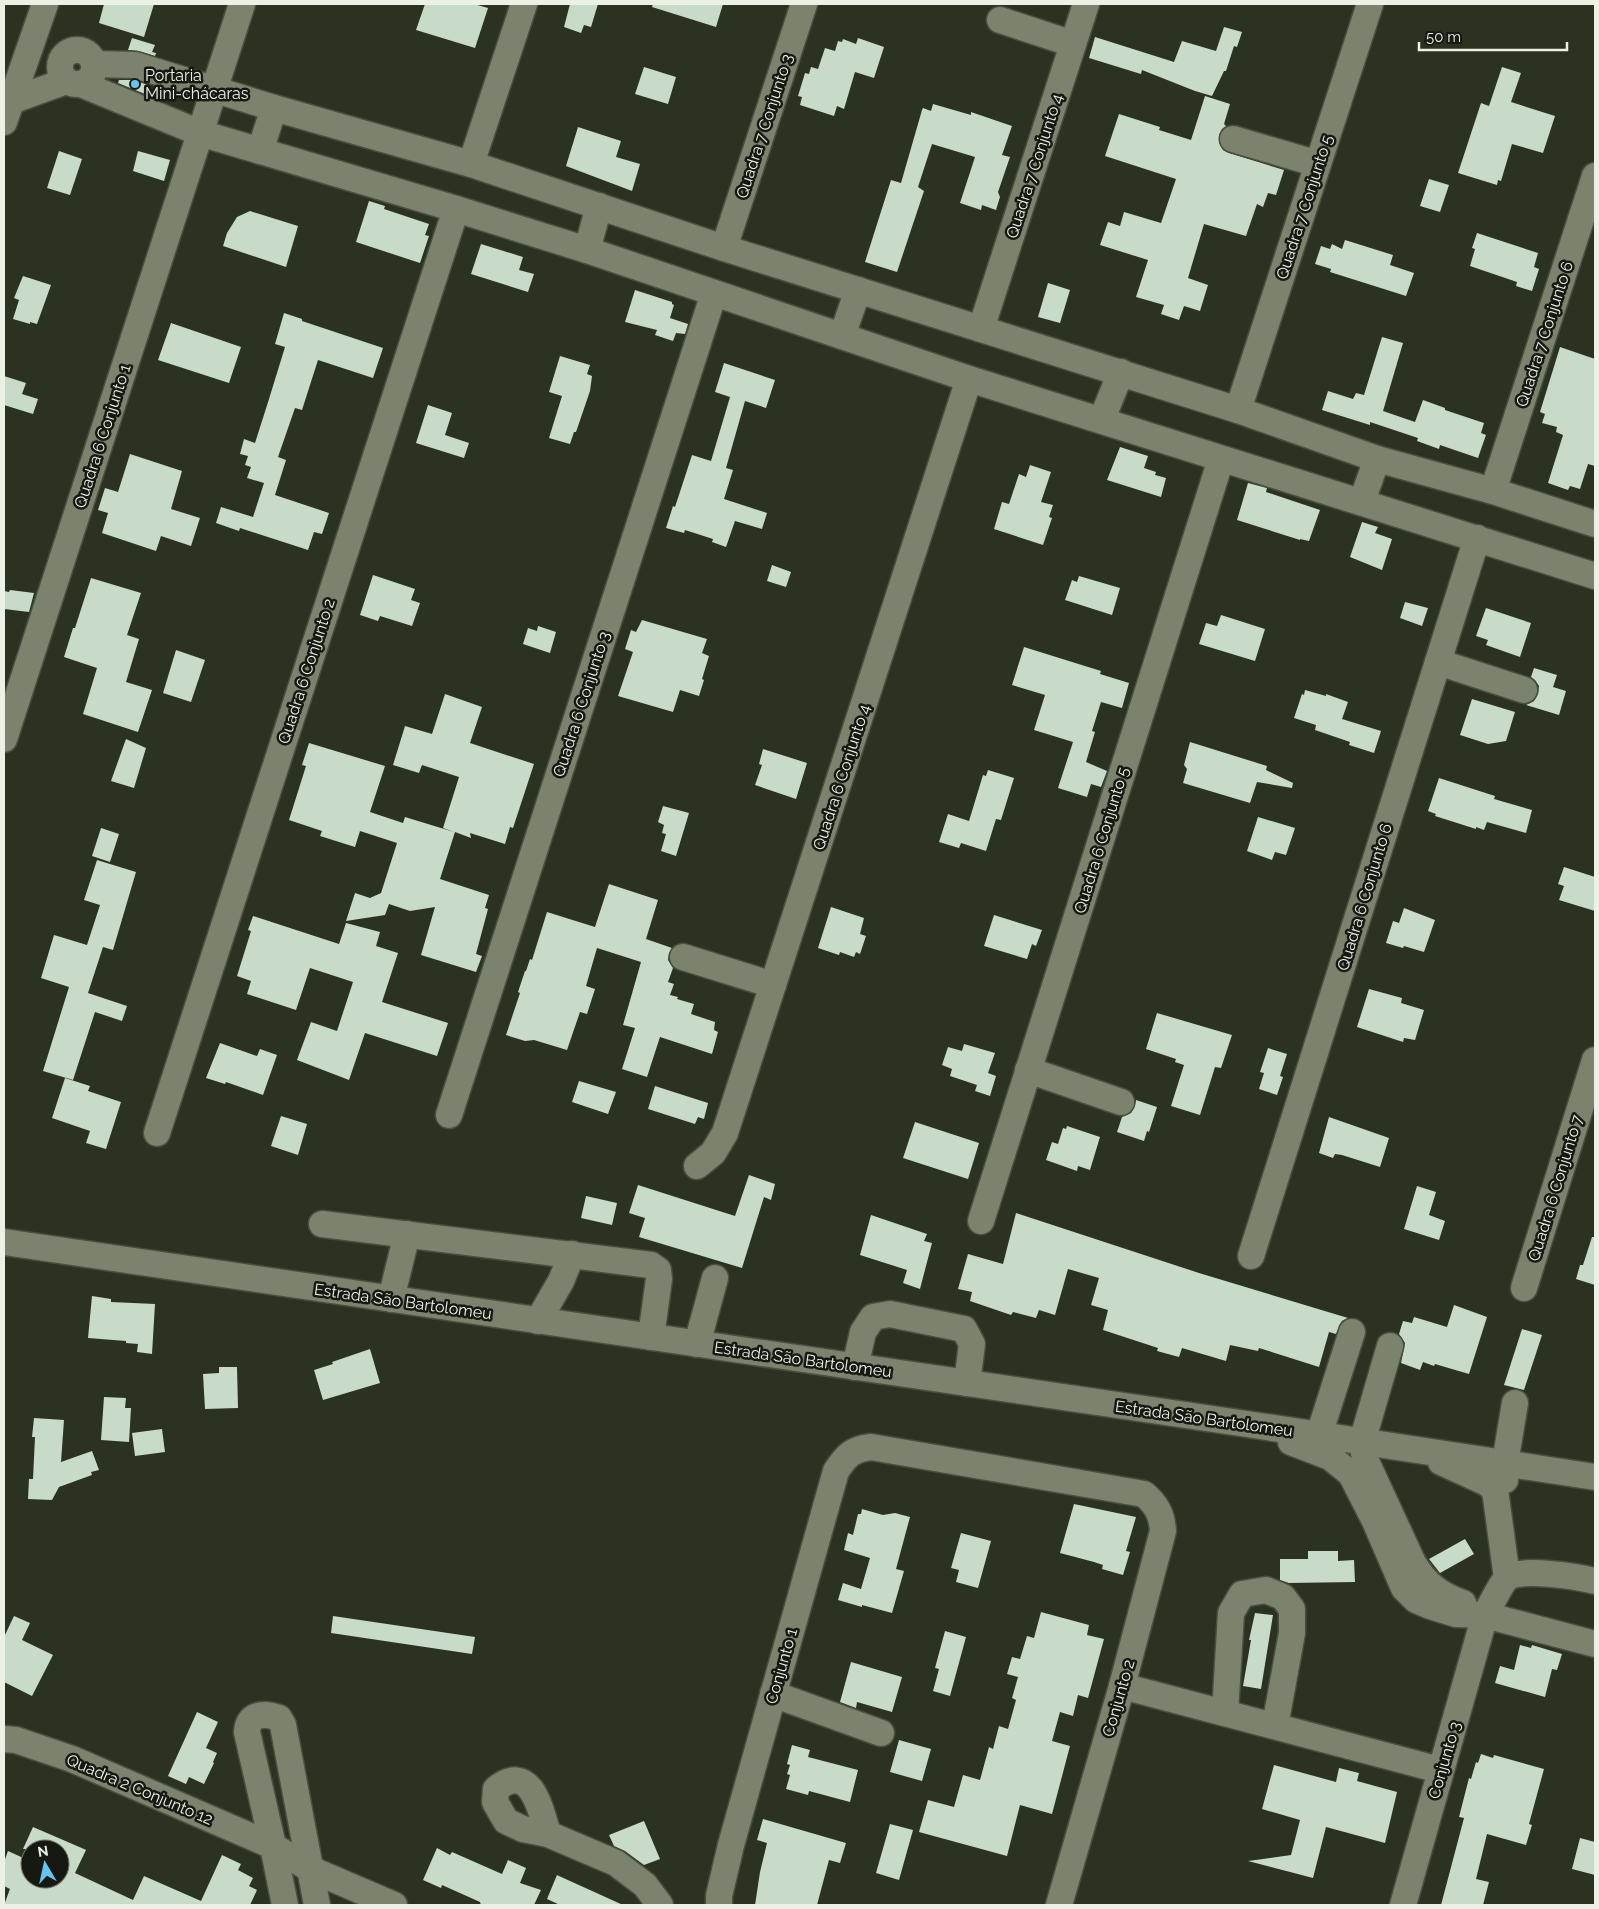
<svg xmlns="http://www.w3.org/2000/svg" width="1599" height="1909" font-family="Raleway,sans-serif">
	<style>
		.building { fill: #c8dac8 }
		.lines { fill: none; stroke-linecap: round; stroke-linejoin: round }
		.minor-casing { stroke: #494e3f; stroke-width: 29 }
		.minor { stroke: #7b836f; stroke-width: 26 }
		.poi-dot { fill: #67c4f0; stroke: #161911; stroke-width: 2 }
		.labels { text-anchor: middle; stroke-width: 5; stroke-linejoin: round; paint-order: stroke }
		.poi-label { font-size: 16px; fill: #ecf1e6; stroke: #161911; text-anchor: start }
		.street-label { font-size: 16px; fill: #ecf1e6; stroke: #161911 }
	</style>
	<rect width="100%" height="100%" fill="#2c3222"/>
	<g class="building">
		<polygon points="104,4 154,4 144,37 99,23"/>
		<polygon points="425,4 474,4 488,8 475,48 416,30"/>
		<polygon points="570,4 598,4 591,27 584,25 581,33 564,27"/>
		<polygon points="653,4 723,4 716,27 652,7"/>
		<polygon points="1224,27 1242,32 1237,47 1234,46 1226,71 1224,71 1212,96 1195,91 1142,70 1141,74 1089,58 1095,37 1174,62 1182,41 1216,51"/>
		<polygon points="132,38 155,45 152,52 156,53 155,56 139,51 128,50"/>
		<polygon points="858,38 884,47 874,78 855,72 844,109 837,106 834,116 800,105 802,97 798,96 805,73 809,74 811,67 818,69 825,48 835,51 838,41 842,42 843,39 856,44"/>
		<polygon points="644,67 676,77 668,104 635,94"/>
		<polygon points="1502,67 1521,73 1511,102 1555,116 1543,153 1512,144 1501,181 1498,180 1497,185 1458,173 1481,103 1489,106"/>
		<polygon points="119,80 133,80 148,85 145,94 118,83"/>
		<polygon points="1205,96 1230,104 1224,124 1226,126 1222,129 1219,135 1219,143 1223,150 1229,153 1284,170 1276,195 1268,193 1263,207 1257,204 1246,236 1204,224 1188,278 1208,285 1200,311 1184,306 1179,320 1161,314 1164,305 1136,297 1148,260 1100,245 1108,222 1120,226 1124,212 1161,223 1176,179 1105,156 1119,114 1160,127 1159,130 1191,140"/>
		<polygon points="933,104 971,115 971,112 1012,126 1002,155 1010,157 998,192 1000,197 996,210 982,205 981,210 960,203 975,157 932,144 918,187 924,191 897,272 865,262 891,180 901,183 922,110 923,108 931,111"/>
		<polygon points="578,127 621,141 616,157 640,164 632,191 566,166"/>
		<polygon points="59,151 82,159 70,195 47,188"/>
		<polygon points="138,151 170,160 164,181 133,171"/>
		<polygon points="1429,179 1449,185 1440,212 1420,206"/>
		<polygon points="369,201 385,206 384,209 429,224 425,235 429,236 420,263 356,242"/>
		<polygon points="250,211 298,226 286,267 223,246 227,233 237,217"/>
		<polygon points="1477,233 1538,253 1534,267 1539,269 1532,291 1516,286 1517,282 1470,266 1475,249 1472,248"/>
		<polygon points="1345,240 1393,255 1390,265 1414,273 1406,296 1330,272 1331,269 1315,264 1321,246 1330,249 1332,244 1342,249"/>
		<polygon points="481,244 523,257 519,270 534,274 528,292 471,274"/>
		<polygon points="23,276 51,285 37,324 30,322 30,324 13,319 19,300 14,298"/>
		<polygon points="1048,283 1070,290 1060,323 1038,317"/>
		<polygon points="635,290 672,302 672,304 674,305 670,318 688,324 685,334 676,333 673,341 655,335 657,330 625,322"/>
		<polygon points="284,313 302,319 302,321 383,348 373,378 318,360 302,410 295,408 278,457 286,460 275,495 329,513 322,534 314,532 308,550 240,528 239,531 216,523 221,507 253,517 264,483 247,478 251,467 245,465 248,456 240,454 244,439 255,443 269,399 285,347 275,344"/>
		<polygon points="171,323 241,347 229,383 158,360"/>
		<polygon points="1382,337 1403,343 1383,411 1415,422 1423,400 1445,408 1445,410 1484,423 1481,433 1486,435 1478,458 1440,445 1439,449 1417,441 1418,438 1370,422 1370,425 1322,410 1328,391 1353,399 1356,393 1364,395"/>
		<polygon points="1560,347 1595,359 1595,466 1588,464 1580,489 1570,486 1568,490 1548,483 1563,435 1556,432 1557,427 1542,423 1545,414 1540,412"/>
		<polygon points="560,356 590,365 587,374 592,376 590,391 576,432 574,432 570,444 549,438 562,396 549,392"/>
		<polygon points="724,363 775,380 766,408 745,401 726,468 733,470 724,499 767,513 762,529 735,521 726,547 712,542 713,539 685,530 684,533 666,528 673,506 675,507 692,455 711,461 730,397 715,392"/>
		<polygon points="4,376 26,383 22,394 38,399 33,414 4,405"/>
		<polygon points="428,405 452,413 445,435 469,443 464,458 416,443"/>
		<polygon points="1120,447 1148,456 1144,468 1156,472 1155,475 1166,478 1161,497 1107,480"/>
		<polygon points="130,454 182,471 171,509 200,518 191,546 161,536 156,551 102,533 108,513 98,510 105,488 118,492"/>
		<polygon points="1030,465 1051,472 1041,502 1053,505 1049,517 1052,518 1043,545 994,529 1002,502 1009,504 1019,474 1026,477"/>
		<polygon points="1248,483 1267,488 1266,492 1320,510 1309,541 1300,539 1300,540 1237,520"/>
		<polygon points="1362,522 1378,527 1375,533 1392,539 1382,570 1350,557"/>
		<polygon points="772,565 791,572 786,587 767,581"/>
		<polygon points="373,575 415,589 411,600 420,603 412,626 380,616 378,621 360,615"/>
		<polygon points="1079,576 1120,588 1112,615 1065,600 1072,580 1077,582"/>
		<polygon points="91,578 141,593 127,635 139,639 126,682 152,690 138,732 83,714 97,668 64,657 73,628 75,628"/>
		<polygon points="10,590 34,593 29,612 4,609 4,591 9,592"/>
		<polygon points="1405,602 1428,608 1422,626 1400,618"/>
		<polygon points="1486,608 1531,623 1520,657 1486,645 1488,640 1476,636"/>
		<polygon points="1221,615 1265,629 1255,661 1199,644 1206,623 1217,626"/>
		<polygon points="642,620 707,639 702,653 709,656 702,679 704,680 699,696 680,690 673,712 618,696 633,652 625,649 631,630 636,632"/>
		<polygon points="538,626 556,632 550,653 523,644 528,628 537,631"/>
		<polygon points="1024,647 1101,671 1100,674 1129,683 1122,708 1101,702 1092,731 1095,732 1086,762 1107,771 1101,787 1091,784 1087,797 1058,788 1073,742 1034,730 1045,695 1012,685"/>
		<polygon points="176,650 205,660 191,702 163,693"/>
		<polygon points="1534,668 1557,675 1553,687 1566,691 1559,715 1526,705 1534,701 1538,694 1539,686 1535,680 1531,677"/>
		<polygon points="1305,690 1326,696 1326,694 1348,702 1342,719 1381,731 1374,753 1349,745 1350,742 1315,730 1316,725 1294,718 1302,694 1304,695"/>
		<polygon points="445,694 482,707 470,743 534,764 513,828 510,827 505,844 470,833 471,838 455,832 440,879 489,895 485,908 488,909 476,954 482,956 476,972 421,955 435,907 410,911 389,904 385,915 346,921 355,893 370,898 381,893 397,843 360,831 355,847 320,836 322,831 289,820 306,766 302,765 309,743 385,766 370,812 403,823 405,817 454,832 443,828 459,777 422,765 419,773 393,765 405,726 432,734"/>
		<polygon points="1472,699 1515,712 1506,741 1488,744 1460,735"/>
		<polygon points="126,739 146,748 134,788 111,781"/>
		<polygon points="1190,742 1267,766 1266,770 1293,783 1292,788 1257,782 1250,803 1183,783 1187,769 1184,765"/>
		<polygon points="763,749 807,763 796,799 755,785 762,765 759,764"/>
		<polygon points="988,770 1014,778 1001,820 996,819 986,851 961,843 959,848 939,842 948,814 969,821 983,775 986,776"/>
		<polygon points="1439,778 1495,796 1494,799 1532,810 1526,833 1487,822 1484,830 1476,827 1476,829 1435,816 1436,814 1428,811"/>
		<polygon points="663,806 689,813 676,856 661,851 666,834 662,833 664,825 658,822"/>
		<polygon points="1258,817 1295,828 1286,855 1275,852 1272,860 1247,851"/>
		<polygon points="101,828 119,834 110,862 92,856"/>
		<polygon points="97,860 136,872 113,950 103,947 88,993 127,1006 122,1021 95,1012 73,1080 43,1071 69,987 41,978 54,935 87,945 100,905 84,900"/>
		<polygon points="1564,867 1595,877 1595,911 1559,900 1564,886 1558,884"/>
		<polygon points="609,884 658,900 646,939 672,948 669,953 668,960 673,968 668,982 674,984 670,995 678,997 677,999 694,1004 691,1014 715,1022 714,1030 718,1032 712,1054 660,1037 647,1077 622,1069 635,1028 623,1025 641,962 597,948 586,986 595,989 587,1014 580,1012 567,1050 534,1040 525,1041 506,1035 520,993 518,992 525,971 526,971 530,959 532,960 547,912 595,927"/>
		<polygon points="831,907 864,918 860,934 866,936 860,954 856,952 854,957 840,952 839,955 818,948"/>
		<polygon points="1404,908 1435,920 1424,952 1404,946 1403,948 1386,943 1393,921 1399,923"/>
		<polygon points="994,915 1042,930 1036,946 1032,944 1027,959 984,946"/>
		<polygon points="253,916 339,944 346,923 380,932 376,946 398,953 382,1002 448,1023 437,1056 365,1033 349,1080 297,1060 311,1022 337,1031 353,982 310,968 296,1010 247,994 251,981 237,976 251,931 248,930"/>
		<polygon points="1369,989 1402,998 1401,1003 1424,1010 1415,1040 1404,1038 1403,1042 1357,1027"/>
		<polygon points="1157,1013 1232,1035 1221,1068 1215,1067 1200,1115 1171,1106 1184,1065 1175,1062 1176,1059 1146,1049"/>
		<polygon points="220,1043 257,1056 260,1049 277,1055 263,1095 226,1082 225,1084 206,1078"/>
		<polygon points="964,1044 995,1053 988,1073 996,1076 990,1096 975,1091 977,1085 950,1076 952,1069 942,1065 948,1047 962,1051"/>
		<polygon points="1268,1048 1287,1054 1280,1076 1283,1077 1277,1095 1259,1089 1264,1073 1260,1072"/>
		<polygon points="65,1078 90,1086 88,1091 121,1102 106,1149 86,1143 90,1131 52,1118"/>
		<polygon points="579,1081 616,1092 608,1114 572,1102"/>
		<polygon points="655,1086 708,1103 704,1119 698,1117 695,1124 648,1109"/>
		<polygon points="1136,1100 1157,1107 1149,1132 1147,1131 1144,1141 1117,1132 1122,1117 1131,1113 1135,1106"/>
		<polygon points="281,1116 307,1124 298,1155 271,1146"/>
		<polygon points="1329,1117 1389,1138 1380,1167 1342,1155 1335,1154 1333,1158 1319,1153"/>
		<polygon points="915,1122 979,1143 968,1179 903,1158"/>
		<polygon points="1067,1126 1100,1137 1090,1170 1078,1166 1077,1171 1046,1160 1052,1142 1058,1144 1063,1128 1066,1129"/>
		<polygon points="749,1175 775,1184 771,1200 764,1197 742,1268 639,1237 645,1218 629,1213 638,1185 735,1216"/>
		<polygon points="1417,1186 1436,1192 1429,1215 1445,1221 1439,1240 1404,1229"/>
		<polygon points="586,1196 617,1203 612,1225 581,1218"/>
		<polygon points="1016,1213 1199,1273 1348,1318 1342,1321 1336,1334 1329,1332 1319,1367 1259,1348 1258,1351 1230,1345 1226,1361 1182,1348 1179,1357 1157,1351 1158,1348 1103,1330 1108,1310 1091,1305 1099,1278 1068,1269 1055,1315 1039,1310 1036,1318 1013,1312 1011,1315 970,1301 972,1292 958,1289 968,1254 1003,1264"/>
		<polygon points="871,1215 927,1234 924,1241 932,1243 920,1289 903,1283 907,1270 860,1255"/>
		<polygon points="1592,1237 1595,1237 1595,1285 1576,1279 1580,1265 1583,1265"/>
		<polygon points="92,1296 111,1299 111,1302 155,1304 152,1354 137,1352 138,1344 126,1343 126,1341 88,1338"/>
		<polygon points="1454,1305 1487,1317 1469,1374 1435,1364 1434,1366 1423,1362 1420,1370 1401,1363 1405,1343 1399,1334 1403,1321 1412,1323 1414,1317 1447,1327"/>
		<polygon points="1522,1329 1542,1335 1524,1390 1504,1385"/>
		<polygon points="370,1349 380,1383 323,1400 314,1370 333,1364 332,1362"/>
		<polygon points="219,1367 237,1367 238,1408 205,1409 203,1374 219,1373"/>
		<polygon points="104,1397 126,1398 125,1408 131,1408 129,1442 101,1440"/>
		<polygon points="34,1418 64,1420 61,1462 92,1451 99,1470 91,1472 92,1475 59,1487 52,1500 28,1499 29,1479 33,1479 35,1437 32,1437"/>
		<polygon points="162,1429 165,1452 135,1456 132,1433"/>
		<polygon points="1074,1504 1136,1517 1126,1551 1130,1552 1123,1575 1102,1569 1103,1565 1094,1562 1060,1553"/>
		<polygon points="862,1509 883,1515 895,1513 910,1517 896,1569 904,1571 892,1613 862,1605 862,1607 838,1600 843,1583 861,1589 870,1558 844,1550 848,1533 853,1535 858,1514 861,1514"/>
		<polygon points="961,1533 991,1541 978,1588 956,1582 959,1570 951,1568"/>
		<polygon points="1465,1539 1474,1554 1440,1573 1429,1559"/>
		<polygon points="1308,1551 1338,1551 1338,1561 1354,1560 1355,1582 1289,1583 1280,1580 1280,1559 1308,1559"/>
		<polygon points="1041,1612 1089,1625 1087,1635 1104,1639 1088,1698 1078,1695 1073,1716 1060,1712 1052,1741 1070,1746 1052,1814 1020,1805 1007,1856 919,1832 928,1800 954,1807 963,1775 980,1780 989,1747 993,1749 999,1726 1008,1729 1016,1700 1012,1698 1018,1677 1007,1674 1012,1657 1020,1659 1027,1636 1034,1638"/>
		<polygon points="1255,1613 1273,1615 1261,1689 1243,1686 1251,1640 1249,1640"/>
		<polygon points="14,1616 30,1623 22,1640 53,1655 32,1696 4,1682 4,1637"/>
		<polygon points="333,1616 475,1637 472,1654 331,1633"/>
		<polygon points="945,1631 966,1637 950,1696 933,1691 939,1669 935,1668"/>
		<polygon points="1520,1645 1531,1648 1532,1645 1562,1654 1557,1670 1552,1669 1545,1697 1495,1683 1500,1666 1514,1670"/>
		<polygon points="851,1662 902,1677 892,1712 857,1702 856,1708 840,1702"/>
		<polygon points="197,1712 218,1722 206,1748 217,1753 213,1762 214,1763 204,1784 189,1777 186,1784 168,1776"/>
		<polygon points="899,1740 931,1749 922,1781 890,1772"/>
		<polygon points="792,1745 810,1750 808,1757 858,1770 850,1802 809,1791 808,1795 786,1789 790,1775 787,1774 790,1765 787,1764"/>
		<polygon points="1481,1754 1493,1758 1494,1755 1544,1769 1529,1824 1532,1825 1526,1845 1487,1834 1476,1879 1489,1882 1483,1905 1441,1905 1464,1818 1459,1817 1469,1778 1471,1779 1476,1762 1478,1763"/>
		<polygon points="1274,1765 1336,1782 1339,1768 1359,1773 1357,1781 1397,1792 1385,1843 1326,1827 1313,1878 1248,1861 1291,1855 1300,1820 1262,1809"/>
		<polygon points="763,1819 846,1843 840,1863 829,1860 817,1905 755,1905 760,1872 767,1843 757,1840"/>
		<polygon points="644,1821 660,1859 644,1865 625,1851 614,1846 609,1835"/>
		<polygon points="890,1824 913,1830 899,1880 876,1873"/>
		<polygon points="33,1827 84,1849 86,1850 75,1873 133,1900 144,1876 201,1901 222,1855 241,1864 238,1870 253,1878 249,1886 257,1890 250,1905 4,1905 10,1889 4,1886 4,1862 8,1851 30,1861 30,1879 60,1879 60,1849 23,1849"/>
		<polygon points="1580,1838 1595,1842 1595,1875 1572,1869"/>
		<polygon points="437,1848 450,1855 452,1852 502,1874 508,1860 526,1868 520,1883 541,1890 534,1905 481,1905 480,1902 442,1885 441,1888 423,1880"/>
		<polygon points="557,1875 559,1876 623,1905 560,1905 547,1899"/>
	</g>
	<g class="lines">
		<g class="minor-casing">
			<g id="minor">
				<polyline points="1000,20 1073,44"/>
				<circle cx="77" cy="67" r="17"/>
				<polyline points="94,64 135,65 274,108 471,164 724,248 1238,410 1377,459 1493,491 1595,524"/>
				<polyline points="81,84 200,133 456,209 587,250 969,379 1595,576"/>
				<polyline points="11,101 66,81"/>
				<polyline points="4,122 45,4"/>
				<polyline points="1233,139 1318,164"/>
				<polyline points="260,151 274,108"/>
				<polyline points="471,164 524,4"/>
				<polyline points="724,248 804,4"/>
				<polyline points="587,250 599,206"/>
				<polyline points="981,329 1086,4"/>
				<polyline points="842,336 858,290"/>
				<polyline points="1238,410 1370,4"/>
				<polyline points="1102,419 1121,372"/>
				<polyline points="1493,491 1595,176"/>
				<polyline points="1362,501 1377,459"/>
				<polyline points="1438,662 1524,690"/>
				<polyline points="4,739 242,4"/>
				<polyline points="683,957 773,985"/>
				<polyline points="1028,1070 1121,1102"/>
				<polyline points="449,1115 714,293"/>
				<polyline points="157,1133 456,209"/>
				<polyline points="697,1166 713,1153 725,1133 969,379"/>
				<polyline points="981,1221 1221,459"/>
				<polyline points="322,1224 651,1265 658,1270 659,1279 651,1337"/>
				<polyline points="4,1242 1247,1424 1595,1477"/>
				<polyline points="1251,1256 1477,538"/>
				<polyline points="1524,1288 1595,1060"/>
				<polyline points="391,1299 407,1234"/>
				<polyline points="538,1321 561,1281 572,1254"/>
				<polyline points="697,1344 715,1278"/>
				<path d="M1390 1346 1362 1442 1365 1459 1413 1563C1426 1584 1439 1595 1463 1603"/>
				<polyline points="855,1367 863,1332 873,1317 890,1314 964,1329 972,1344 967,1383"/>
				<polyline points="1319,1435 1352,1332"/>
				<polyline points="1291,1442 1330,1457 1351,1474 1375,1521 1404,1588 1416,1600 1430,1606 1456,1614 1485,1615 1595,1644"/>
				<polyline points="1441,1462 1487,1483 1495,1490 1507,1578"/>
				<polyline points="1505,1480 1505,1463 1515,1403"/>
				<polyline points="1122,1686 1440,1770"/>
				<polyline points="773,1694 881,1733"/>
				<polyline points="1225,1713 1231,1613 1242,1594 1266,1590 1283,1597 1292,1609 1292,1633 1275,1726"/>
				<polyline points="4,1739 16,1740 72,1759 273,1846 310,1869 394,1905"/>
				<path d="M548 1834C541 1811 531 1760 496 1789L495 1802 506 1821 523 1829 548 1834 616 1863 645 1885 660 1905"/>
				<path d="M285 1905 273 1846 247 1732C248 1714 263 1712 279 1718L283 1725 317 1905"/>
				<path d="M719 1905V1896L731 1845 836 1471C846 1456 852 1449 871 1447L1144 1494C1157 1505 1162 1515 1163 1531L1122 1686 1059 1905"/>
				<path d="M1403 1905 1485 1615C1490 1607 1501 1583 1507 1578 1519 1567 1579 1577 1595 1581"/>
			</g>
		</g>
		<use href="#minor" class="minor"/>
	</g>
	<circle class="poi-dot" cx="135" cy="84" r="5"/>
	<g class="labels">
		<g class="poi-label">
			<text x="145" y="81">Portaria<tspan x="145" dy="18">Mini-chácaras</tspan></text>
		</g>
		<g class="street-label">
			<text transform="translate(764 126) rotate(-72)" y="6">Quadra 7 Conjunto 3</text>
			<text transform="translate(1034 166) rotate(-72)" y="6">Quadra 7 Conjunto 4</text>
			<text transform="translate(1304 207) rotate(-72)" y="6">Quadra 7 Conjunto 5</text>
			<text transform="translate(1544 334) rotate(-72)" y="6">Quadra 7 Conjunto 6</text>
			<text transform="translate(102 436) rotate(-72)" y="6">Quadra 6 Conjunto 1</text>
			<text transform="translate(306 671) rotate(-72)" y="6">Quadra 6 Conjunto 2</text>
			<text transform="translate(581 704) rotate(-72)" y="6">Quadra 6 Conjunto 3</text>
			<text transform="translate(841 777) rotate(-72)" y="6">Quadra 6 Conjunto 4</text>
			<text transform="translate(1101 840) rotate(-73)" y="6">Quadra 6 Conjunto 5</text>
			<text transform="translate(1364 897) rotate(-73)" y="6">Quadra 6 Conjunto 6</text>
			<text transform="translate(1555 1188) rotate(-73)" y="6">Quadra 6 Conjunto 7</text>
			<text transform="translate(403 1301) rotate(8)" y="6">Estrada São Bartolomeu</text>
			<text transform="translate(803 1359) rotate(8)" y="6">Estrada São Bartolomeu</text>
			<text transform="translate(1204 1418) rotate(8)" y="6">Estrada São Bartolomeu</text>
			<text transform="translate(781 1666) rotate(-74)" y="6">Conjunto 1</text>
			<text transform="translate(1118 1698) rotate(-74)" y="6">Conjunto 2</text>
			<text transform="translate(1444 1760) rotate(-74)" y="6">Conjunto 3</text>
			<text transform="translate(140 1789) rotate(23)" y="6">Quadra 2 Conjunto 12</text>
		</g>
	</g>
	<rect width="1599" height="1909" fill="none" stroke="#ecf1e6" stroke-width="10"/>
	<g transform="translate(45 1864) rotate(351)"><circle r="24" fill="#161911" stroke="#6c6f66"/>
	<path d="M0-4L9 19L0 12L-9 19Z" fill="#67c4f0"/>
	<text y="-8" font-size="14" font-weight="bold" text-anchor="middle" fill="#ecf1e6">N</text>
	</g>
	<path d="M1419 42v8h148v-8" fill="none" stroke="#ecf1e6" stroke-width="2.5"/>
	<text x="1426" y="42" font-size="15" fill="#ecf1e6" stroke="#161911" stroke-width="4" paint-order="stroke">50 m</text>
</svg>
